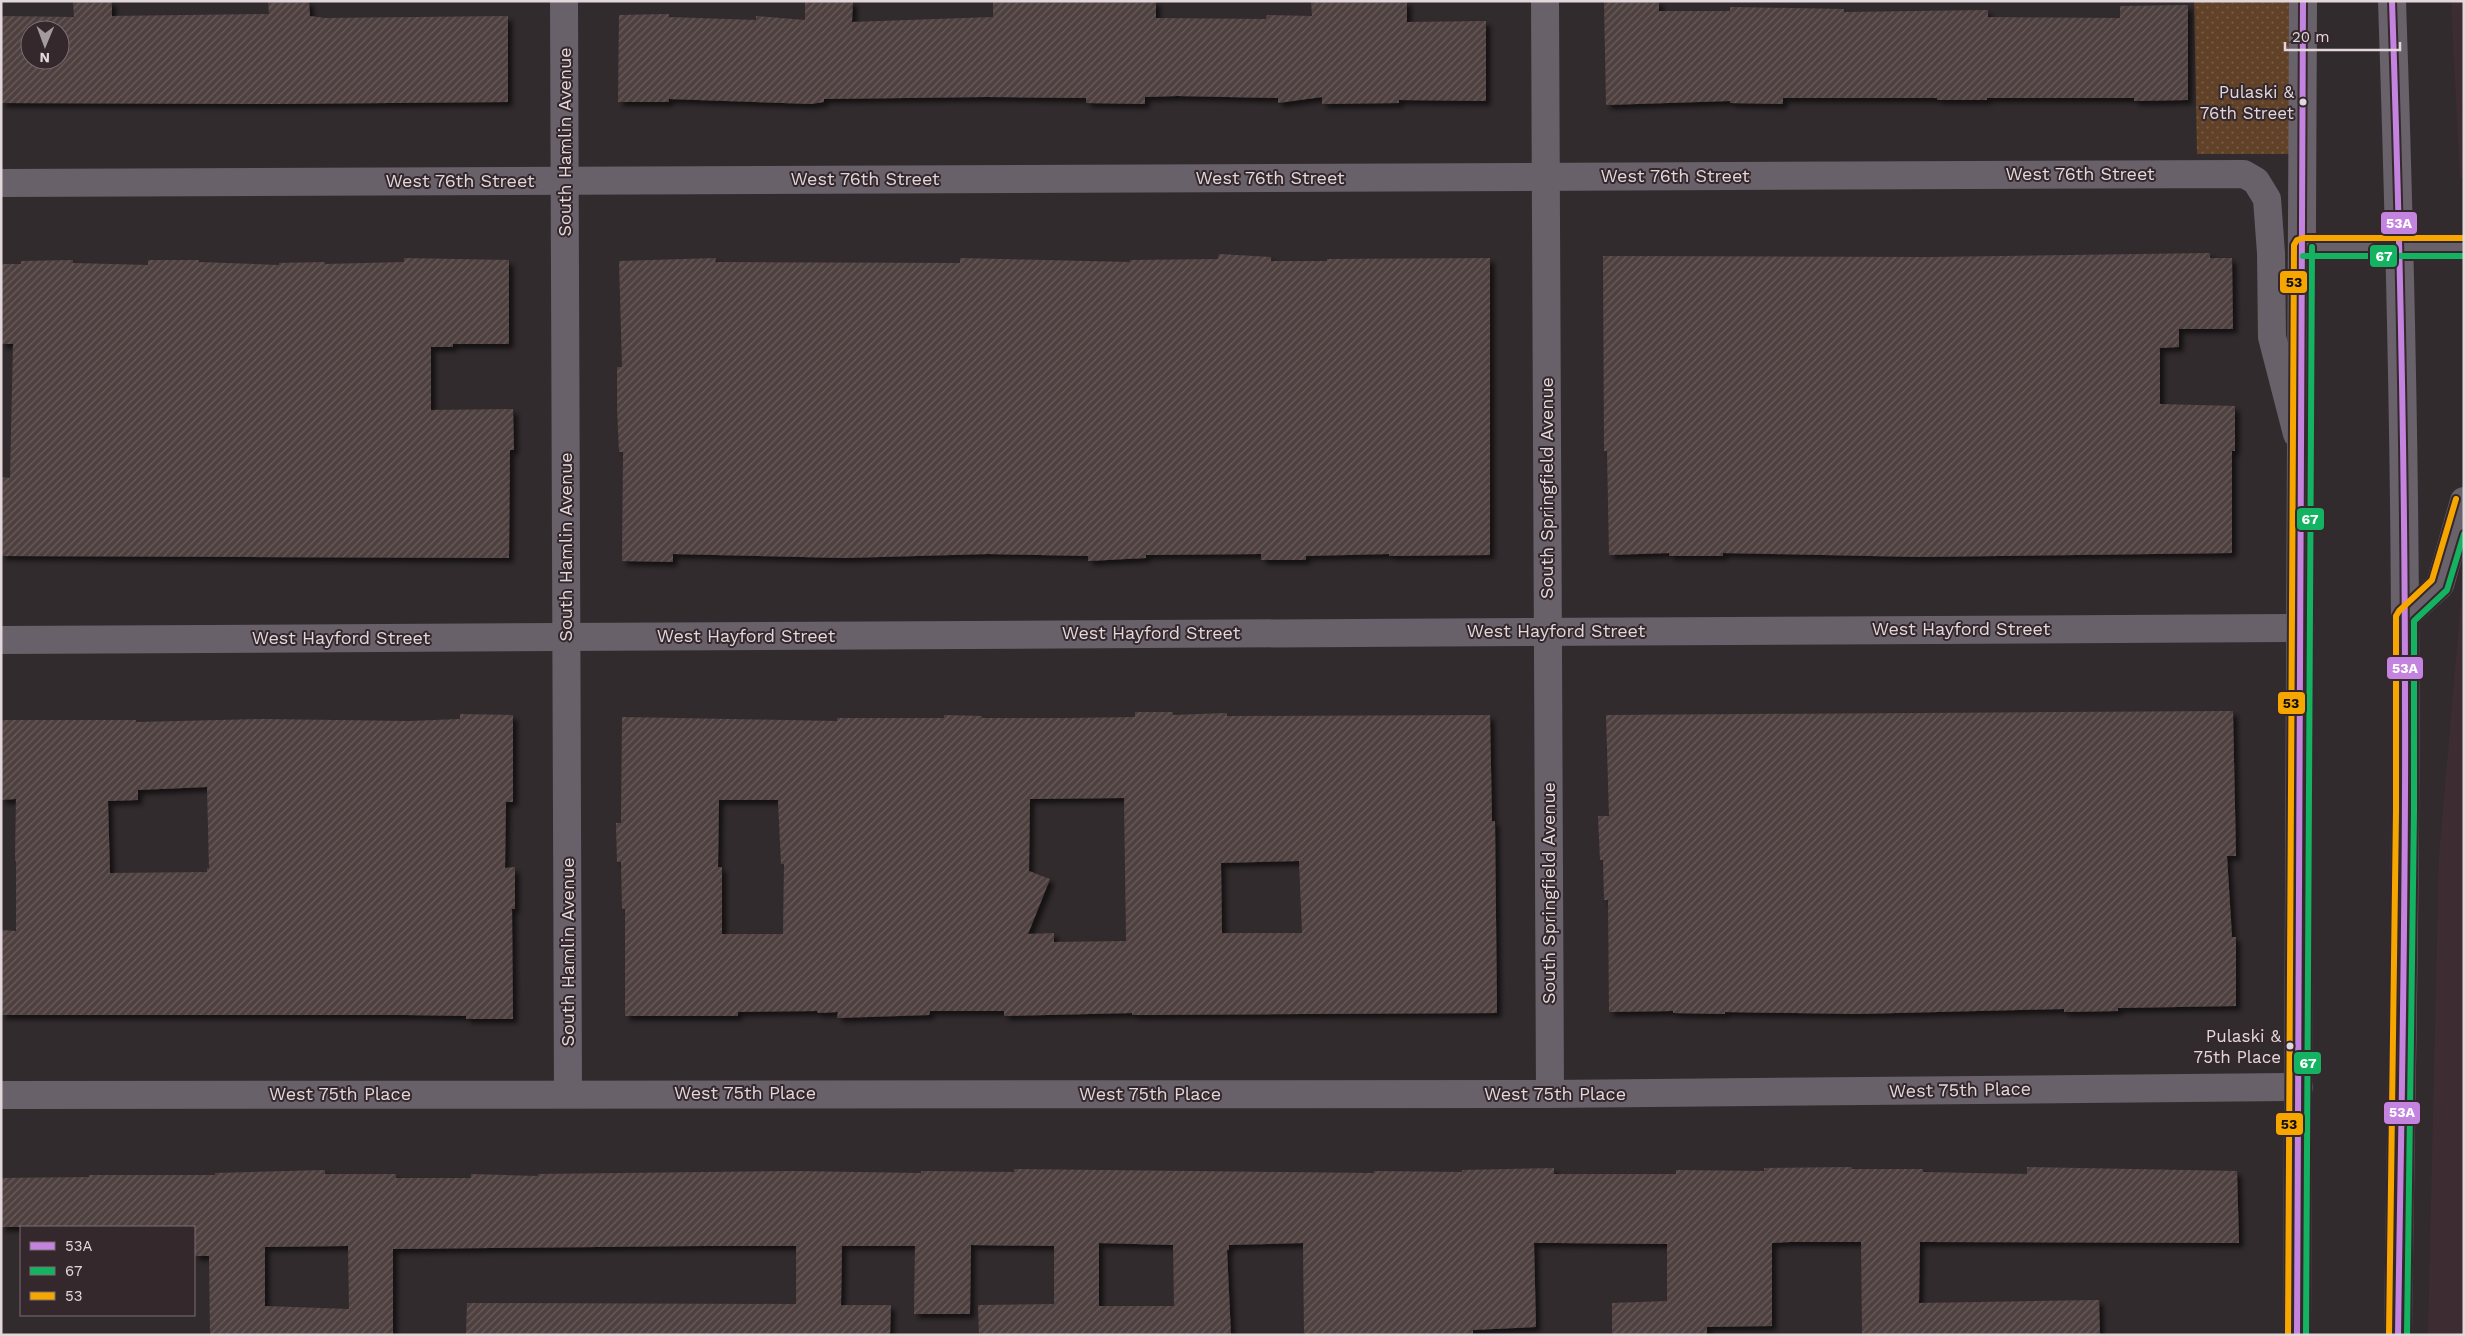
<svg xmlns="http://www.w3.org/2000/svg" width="2465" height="1336" font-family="'Work Sans',sans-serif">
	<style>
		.built { fill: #3e2c33 }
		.grass { fill: url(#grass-dots) }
		.building { fill: url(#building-hatch); fill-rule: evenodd; filter: url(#shadow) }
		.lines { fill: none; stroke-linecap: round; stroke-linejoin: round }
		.minor { stroke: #686169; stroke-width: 28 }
		.major { stroke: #69626a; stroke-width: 28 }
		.bus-1-casing { stroke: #35282d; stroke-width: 10 }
		.bus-2-casing { stroke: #35282d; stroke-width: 10 }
		.bus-3-casing { stroke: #35282d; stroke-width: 10 }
		.bus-1 { stroke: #c483df; stroke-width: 6 }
		.bus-2 { stroke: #13b361; stroke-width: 6 }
		.bus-3 { stroke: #f7a600; stroke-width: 6 }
		.bus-dot { fill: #e2d8dc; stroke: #35282d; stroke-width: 2 }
		.labels { text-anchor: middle; stroke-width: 4; stroke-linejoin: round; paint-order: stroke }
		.bus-label { font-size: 17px; fill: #e2d8dc; stroke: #35282d; text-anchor: end }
		.street-label { font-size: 18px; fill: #e2d8dc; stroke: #35282d }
		.line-badge { stroke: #35282d; stroke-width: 2 }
		.badge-label { font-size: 14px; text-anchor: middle; font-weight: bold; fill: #fff }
		.pale-badge-label { font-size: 14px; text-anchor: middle; font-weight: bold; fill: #111 }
	</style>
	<defs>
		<pattern id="grass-dots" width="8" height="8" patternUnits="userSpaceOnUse" patternTransform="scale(1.25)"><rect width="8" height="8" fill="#614228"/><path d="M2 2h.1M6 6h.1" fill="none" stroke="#775d47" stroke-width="1.8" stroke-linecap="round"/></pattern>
		<pattern id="building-hatch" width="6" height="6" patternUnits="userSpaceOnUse" patternTransform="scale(1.25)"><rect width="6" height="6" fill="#504141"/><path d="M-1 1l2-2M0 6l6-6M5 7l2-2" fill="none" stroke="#695c5c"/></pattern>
		<filter id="shadow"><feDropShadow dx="4.5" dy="4.5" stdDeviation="2.5" flood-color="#0009"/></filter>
	</defs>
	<rect width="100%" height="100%" fill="#322b2e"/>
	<g class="built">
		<polygon points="2451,1 2464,1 2464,178 2460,178"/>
		<polygon points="2464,565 2464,1335 2428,1335 2439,857"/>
	</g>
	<polygon class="grass" points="2194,1 2289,1 2293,154 2197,154"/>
	<g class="building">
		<path d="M73 1H112V16L269 14 268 1H309L310 16 325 18 508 16V102L274 104 1 103V16L74 17ZM30 30H60V60H30Z"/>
		<polygon points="805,1 853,1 852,22 993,17 993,1 1156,1 1156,18 1266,19 1267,15 1312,16 1311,1 1407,1 1407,22 1486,21 1486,101 1399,100 1399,103 1322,104 1322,97 1278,103 1278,98 1177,96 1145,97 1145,104 1086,103 1086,98 986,97 824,99 824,102 811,104 669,99 669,102 618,102 619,15 669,14 669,17 756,20 756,16 805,20"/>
		<polygon points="1659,1 1659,11 1730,11 1730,7 1844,9 1844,12 1988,10 1988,17 2120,18 2120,6 2188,5 2188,100 2134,101 2134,98 1987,98 1987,100 1937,100 1937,98 1783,98 1783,104 1730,103 1730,101 1606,105 1604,2"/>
		<polygon points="2210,253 2210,258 2232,258 2233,329 2179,329 2179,347 2160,348 2160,404 2235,406 2235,451 2232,451 2232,553 1919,557 1723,553 1723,556 1669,556 1669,553 1609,555 1607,451 1604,451 1603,256 1931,257"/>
		<polygon points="1219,254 1271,257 1271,261 1327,261 1327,259 1490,258 1490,555 1389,556 1389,554 1306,556 1306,560 1261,560 1261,554 1146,555 1146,558 1088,561 1088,556 988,554 845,558 673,554 673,562 622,561 623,452 619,452 617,407 617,367 622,367 619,261 716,258 715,262 960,263 960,258 1130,262 1130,260 1218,259"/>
		<polygon points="404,258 509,260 509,344 453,344 453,347 431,347 431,410 513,409 514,450 510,450 509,558 1,556 1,477 10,478 13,344 1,344 1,264 21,264 21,261 73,260 73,263 148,265 148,260 199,260 199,262 279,265 279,263 325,262 325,264 404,262"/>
		<polygon points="2233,711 2236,856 2227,856 2232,937 2236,937 2236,1006 2118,1008 2118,1011 2064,1012 2064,1009 1856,1014 1725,1012 1725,1014 1673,1013 1673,1011 1609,1012 1608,900 1604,900 1603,860 1600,860 1598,816 1609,816 1606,715"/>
		<path d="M1135 712H1173V715L1227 713V716L1490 715 1492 821H1495L1497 1013 1132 1015V1013L1004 1016V1011H930L929 1015 837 1018 838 1012 818 1013 817 1011 738 1012V1016H625V909H622L621 862H617L616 823H621L622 717 837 721V718H944V715L982 716V718H1069L1135 717ZM1124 798 1126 941 1054 942V933L1028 934 1050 879 1029 871 1030 799ZM719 800H778L781 864H784L783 934H722V867H718ZM1299 861 1302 933H1222L1221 863Z"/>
		<path d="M460 714 513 715V802H506L505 868 515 867V909H512L513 1019H466V1016L407 1015H1V930L16 931V861H15L16 799 1 800V720H136V722L262 719 409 721 460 719ZM207 787 209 868H207V872L110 873 108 801 138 800V790Z"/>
		<path d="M1852 1167V1169H1923V1172L2027 1174V1167L2237 1171 2239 1243 1920 1242 1919 1303 2099 1300 2100 1335H1862L1861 1242H1790L1772 1243V1326L1707 1327V1335H1612V1303L1667 1301V1244L1557 1243H1534L1536 1327 1473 1330V1335H1304L1303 1243 1229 1245V1250H1227L1231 1335H979L978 1305 1054 1304V1246L971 1245 970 1314H914L915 1246H842L841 1305H891L890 1335H466L467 1303 796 1304V1246H703L393 1249V1335H349V1330V1335H210L209 1256H194V1227H1V1178L89 1177V1175H215V1173L325 1170V1174H396V1178H471V1174L538 1176V1174L794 1171 921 1173V1171L1014 1172V1169L1374 1173V1171L1462 1172V1170L1554 1168V1174H1676V1170L1764 1171V1168ZM1099 1243 1173 1245 1174 1306H1099ZM348 1246 349 1309 265 1306V1247Z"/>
	</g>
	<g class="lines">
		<g class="minor">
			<polyline points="564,1 568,1093"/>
			<polyline points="1545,1 1550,1094"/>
			<polyline points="1,183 2244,174 2256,181 2267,199 2271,253 2272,337 2297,434"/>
			<polyline points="2303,247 2464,247"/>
			<polyline points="1,640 2301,628"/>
			<polyline points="1,1095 1550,1094 2299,1087"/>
		</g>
		<g class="major">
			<path d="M2392 1C2399 207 2404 412 2405 618 2407 857 2401 1096 2398 1335"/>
			<polyline points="2405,617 2440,585 2464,501"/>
			<polyline points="2297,1335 2303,1"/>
		</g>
		<g class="bus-1-casing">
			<g id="bus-1">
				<path d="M2392 1C2400 236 2405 470 2405 705 2406 915 2401 1125 2398 1335"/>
				<polyline points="2297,1335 2303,1"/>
			</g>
		</g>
		<g class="bus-2-casing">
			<g id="bus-2">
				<polyline points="2303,256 2464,256"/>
				<polyline points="2306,1335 2312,247"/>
				<polyline points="2407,1335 2414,811 2414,621 2447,590 2464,534"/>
			</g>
		</g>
		<g class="bus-3-casing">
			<g id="bus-3">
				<polyline points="2288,1335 2294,245 2297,240 2303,238 2464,238"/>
				<polyline points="2389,1335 2396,811 2396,616 2399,611 2432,580 2456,499"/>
			</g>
		</g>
		<use href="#bus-1" class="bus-1"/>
		<use href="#bus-2" class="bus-2"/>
		<use href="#bus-3" class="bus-3"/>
	</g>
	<g class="bus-dot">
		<circle cx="2303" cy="102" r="4.5"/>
		<circle cx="2290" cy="1046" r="4.5"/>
	</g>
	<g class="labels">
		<g class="bus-label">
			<text x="2294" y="98">Pulaski &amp;<tspan x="2294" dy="21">76th Street</tspan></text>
			<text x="2281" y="1042">Pulaski &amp;<tspan x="2281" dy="21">75th Place</tspan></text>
		</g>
		<g class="street-label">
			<text transform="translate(565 142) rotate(-90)" y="6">South Hamlin Avenue</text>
			<text x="2080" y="180">West 76th Street</text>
			<text x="1675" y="182">West 76th Street</text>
			<text x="1270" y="184">West 76th Street</text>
			<text x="865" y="185">West 76th Street</text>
			<text x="460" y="187">West 76th Street</text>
			<text transform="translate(1547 488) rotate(-90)" y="6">South Springfield Avenue</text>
			<text transform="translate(566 547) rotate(-90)" y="6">South Hamlin Avenue</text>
			<text x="1961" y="635">West Hayford Street</text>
			<text x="1556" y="637">West Hayford Street</text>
			<text x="1151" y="639">West Hayford Street</text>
			<text x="746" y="642">West Hayford Street</text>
			<text x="341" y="644">West Hayford Street</text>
			<text transform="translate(1549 893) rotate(-90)" y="6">South Springfield Avenue</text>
			<text transform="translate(568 952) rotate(-90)" y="6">South Hamlin Avenue</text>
			<text transform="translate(1960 1090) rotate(-1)" y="6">West 75th Place</text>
			<text x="745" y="1099">West 75th Place</text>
			<text x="340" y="1100">West 75th Place</text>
			<text x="1150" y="1100">West 75th Place</text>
			<text x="1555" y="1100">West 75th Place</text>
		</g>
	</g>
	<g class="line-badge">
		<rect x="2380" y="211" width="38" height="24" rx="5" fill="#c483df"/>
		<rect x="2369" y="244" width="29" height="24" rx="5" fill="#13b361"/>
		<rect x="2279" y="270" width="29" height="24" rx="5" fill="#f7a600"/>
		<rect x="2296" y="507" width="29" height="24" rx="5" fill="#13b361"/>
		<rect x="2386" y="656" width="38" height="24" rx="5" fill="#c483df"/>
		<rect x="2277" y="691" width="29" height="24" rx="5" fill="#f7a600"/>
		<rect x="2293" y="1051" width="29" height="24" rx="5" fill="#13b361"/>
		<rect x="2383" y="1101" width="38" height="24" rx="5" fill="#c483df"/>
		<rect x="2275" y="1112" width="29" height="24" rx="5" fill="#f7a600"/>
	</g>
	<g class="badge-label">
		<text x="2399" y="228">53A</text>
		<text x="2384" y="261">67</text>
		<text x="2310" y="524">67</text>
		<text x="2405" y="673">53A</text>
		<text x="2308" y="1068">67</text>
		<text x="2402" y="1117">53A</text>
	</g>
	<g class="pale-badge-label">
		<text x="2294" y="287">53</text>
		<text x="2291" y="708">53</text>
		<text x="2289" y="1129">53</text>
	</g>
	<rect width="2465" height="1336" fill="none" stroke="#e2d8dc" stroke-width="5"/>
	<rect x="20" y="1226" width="175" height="90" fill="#35282d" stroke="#7a6e73"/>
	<rect x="30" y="1242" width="25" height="8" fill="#c483df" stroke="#7a6e73"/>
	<text x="65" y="1251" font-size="15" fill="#e2d8dc">53A</text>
	<rect x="30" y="1267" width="25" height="8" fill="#13b361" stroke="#7a6e73"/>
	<text x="65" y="1276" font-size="15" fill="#e2d8dc">67</text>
	<rect x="30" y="1292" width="25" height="8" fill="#f7a600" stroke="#7a6e73"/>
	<text x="65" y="1301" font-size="15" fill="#e2d8dc">53</text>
	<g transform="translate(45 45) rotate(181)"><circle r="24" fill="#35282d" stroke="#7a6e73"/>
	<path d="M0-4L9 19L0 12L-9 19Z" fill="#a49b9f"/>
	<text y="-8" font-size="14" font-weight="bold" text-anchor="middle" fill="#e2d8dc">N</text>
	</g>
	<path d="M2285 42v8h115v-8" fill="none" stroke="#e2d8dc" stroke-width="2.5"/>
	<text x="2292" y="42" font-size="15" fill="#e2d8dc" stroke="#35282d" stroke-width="4" paint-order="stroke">20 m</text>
</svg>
